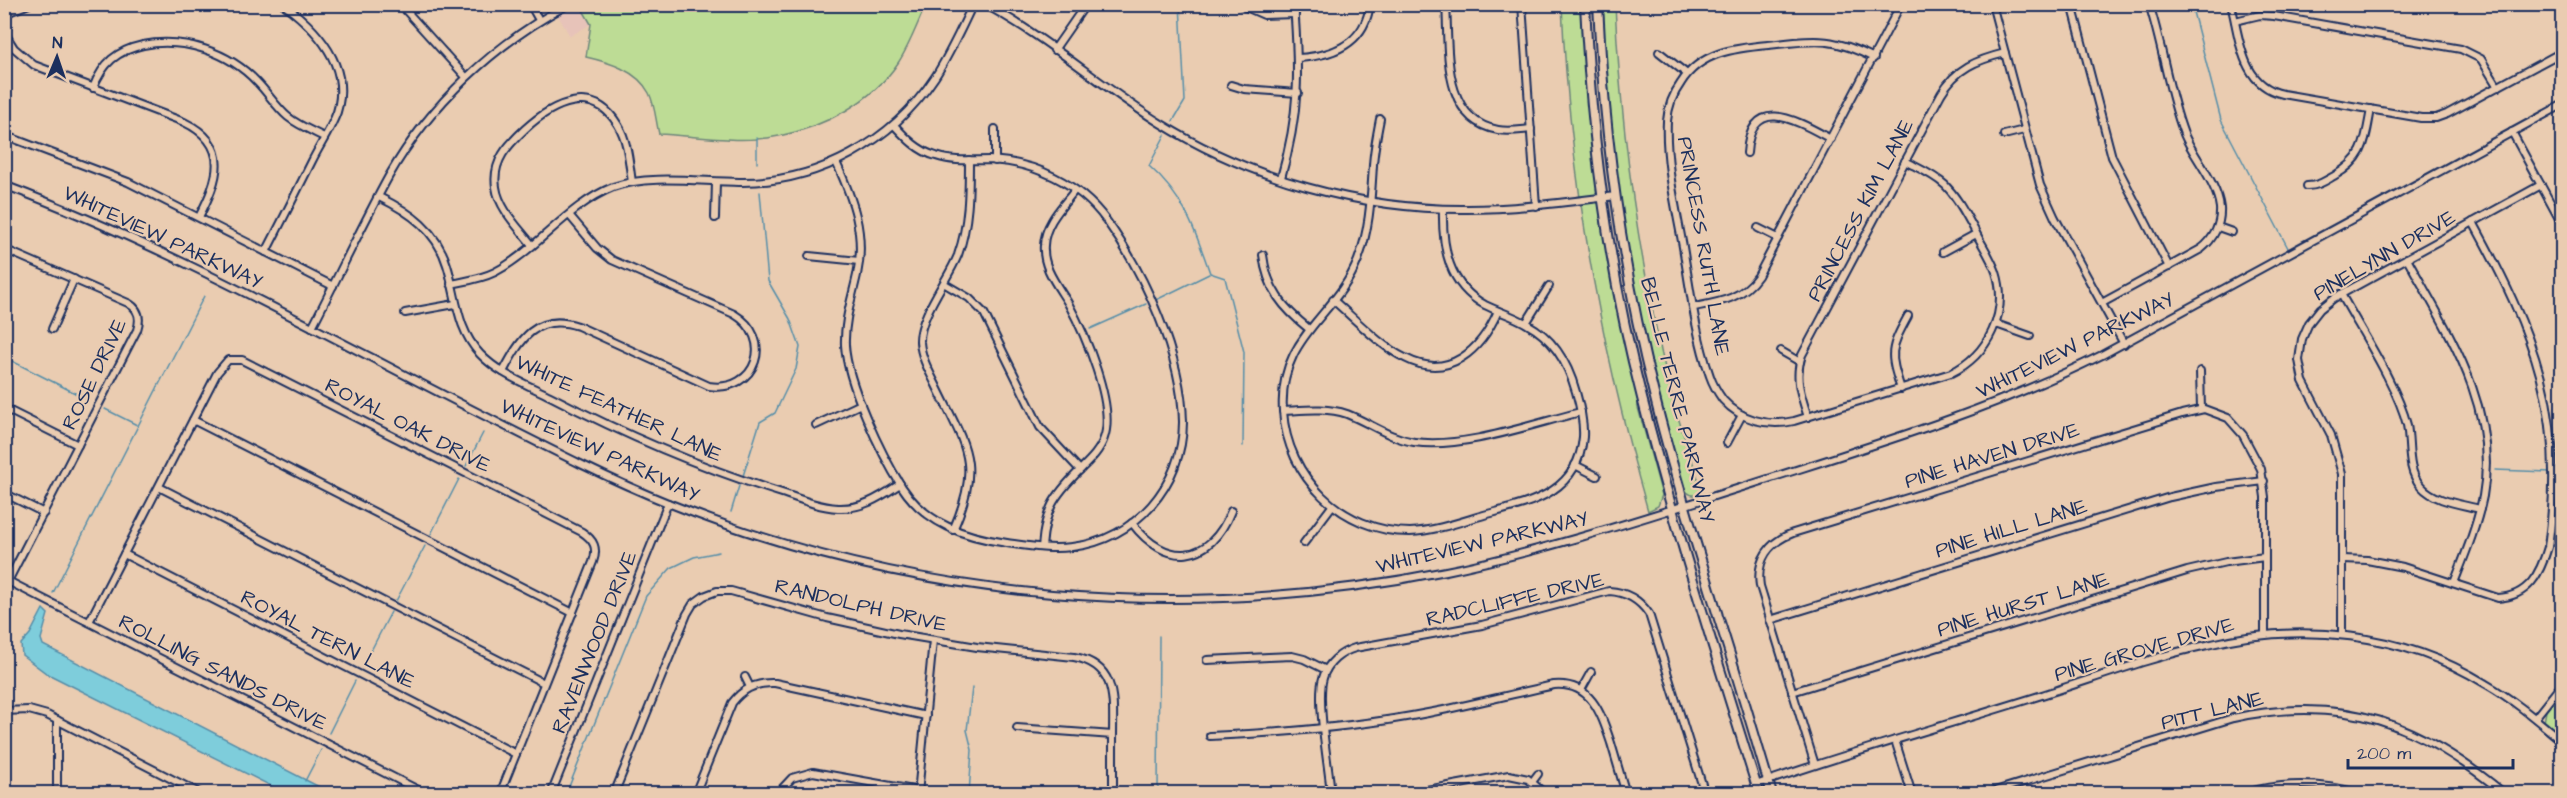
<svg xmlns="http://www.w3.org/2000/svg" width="2567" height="798" font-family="'Architects Daughter',sans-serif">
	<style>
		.built { fill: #e7c3b9 }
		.green { fill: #bddc95; stroke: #6c867a; stroke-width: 1.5 }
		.water { fill: #7ecddb; stroke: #568ea9; stroke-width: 1.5 }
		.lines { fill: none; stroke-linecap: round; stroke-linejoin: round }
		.stream { stroke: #568ea9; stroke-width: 1.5 }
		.minor-casing { stroke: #1b2f5e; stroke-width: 10 }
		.major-casing { stroke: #1b2f5e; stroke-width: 12 }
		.minor { stroke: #eaccb1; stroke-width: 6 }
		.major { stroke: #eaccb1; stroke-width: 8 }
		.labels { text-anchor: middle; stroke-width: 4.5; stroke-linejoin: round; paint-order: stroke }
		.street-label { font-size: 21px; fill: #1b2f5e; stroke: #eaccb1 }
	</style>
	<rect width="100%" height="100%" fill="#eaccb1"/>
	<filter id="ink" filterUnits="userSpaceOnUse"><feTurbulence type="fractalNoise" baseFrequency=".0167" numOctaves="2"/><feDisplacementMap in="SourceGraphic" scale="12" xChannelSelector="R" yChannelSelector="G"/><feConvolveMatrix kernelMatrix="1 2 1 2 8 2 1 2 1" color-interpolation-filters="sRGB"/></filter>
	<g filter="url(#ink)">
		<polygon class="built" points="576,5 580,5 591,24 570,36 557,14"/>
		<g class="green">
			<path d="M580 5H926C917 24 910 45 898 63 872 102 824 127 779 136 743 144 696 136 659 134 656 122 655 105 649 93 637 70 608 62 586 57L591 24Z"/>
			<path d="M1562 5H1582L1591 120 1640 403 1637 404 1662 495 1658 506 1648 511C1601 347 1569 175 1562 5Z"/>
			<path d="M1601 5H1615C1621 134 1639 263 1670 389 1679 424 1692 459 1703 494 1688 499 1684 490 1679 477 1659 402 1640 327 1627 250 1614 168 1606 87 1601 5Z"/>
			<polygon points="2562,691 2562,736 2544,722 2546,711"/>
		</g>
		<polygon class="water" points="43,609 48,614 41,639 43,645 331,793 285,793 46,673 22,655 21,644 30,634"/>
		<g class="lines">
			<g class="stream">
				<polyline points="2191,4 2221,120 2288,248"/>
				<polyline points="1173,121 1185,101 1180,4"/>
				<path d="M1165 135 1149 166C1185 198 1195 230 1210 273L1225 278 1244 352 1243 446"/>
				<polyline points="757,138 757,163"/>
				<polyline points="1156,300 1209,274"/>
				<polyline points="1090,329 1146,304"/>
				<polyline points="4,357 85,398"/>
				<polyline points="105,409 137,425"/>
				<polyline points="466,466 483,433"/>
				<polyline points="2495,470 2551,472"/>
				<polyline points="743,476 760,422 775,413 796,369 800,347 790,319 768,281 760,192"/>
				<polyline points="731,512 739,486"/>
				<polyline points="431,534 459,479"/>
				<polyline points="53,593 204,296"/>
				<polyline points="396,601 425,546"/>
				<polyline points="363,666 391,612"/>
				<polyline points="329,733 355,681"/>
				<polyline points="305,781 321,750"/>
				<polyline points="566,794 646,596 671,568 694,557 719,552"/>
				<polyline points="969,794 972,750 967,730 972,688"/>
				<polyline points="1158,794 1159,636"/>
			</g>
			<g class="minor-casing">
				<g id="minor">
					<polyline points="400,4 466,77"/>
					<polyline points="530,4 539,20"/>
					<path d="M984 4C1047 37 1100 86 1160 123 1250 179 1362 210 1467 209 1517 209 1566 202 1616 196"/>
					<polyline points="1124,4 1126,6"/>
					<polyline points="1239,4 1264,15 1295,14"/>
					<path d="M1446 4C1449 48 1441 120 1498 130 1509 132 1520 130 1531 129"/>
					<polyline points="1522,4 1536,206"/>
					<polyline points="1992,4 2040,185 2055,218 2124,344"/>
					<polyline points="2072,4 2112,157 2169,267"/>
					<path d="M2231 4C2240 39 2241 85 2283 94L2421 118H2436L2447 114 2562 52"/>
					<polyline points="4,14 29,4"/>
					<polyline points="2235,21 2260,15 2274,16 2461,49 2481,59 2498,87"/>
					<path d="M4 32 14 48 34 65 184 122C232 145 218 180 199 217"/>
					<polyline points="1054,50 1086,4"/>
					<polyline points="1659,52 1687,74"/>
					<path d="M1298 58C1333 56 1365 44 1370 4"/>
					<path d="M1874 58C1830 36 1816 40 1768 45 1735 48 1700 52 1681 83 1673 94 1668 108 1667 121 1665 161 1676 208 1683 247 1690 289 1696 337 1710 376 1713 385 1718 393 1723 400 1741 420 1768 427 1794 421L1951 373C1988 355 2009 313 1996 272 1991 258 1982 245 1975 231 1966 215 1958 198 1945 185 1933 174 1918 168 1905 161"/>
					<polyline points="1231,85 1244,89 1298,93"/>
					<path d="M93 88C103 63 116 51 143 45 184 37 229 52 257 82 268 93 276 107 288 117 298 125 312 131 324 137"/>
					<path d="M1380 119C1377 134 1374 149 1373 165 1371 196 1370 229 1358 260 1336 317 1278 336 1283 411 1287 477 1342 532 1410 532 1435 531 1460 522 1484 515 1529 503 1578 494 1583 437 1584 422 1580 406 1576 392 1568 363 1553 338 1527 324 1514 316 1499 312 1485 305 1448 285 1442 247 1443 209"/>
					<polyline points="2512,132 2562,224"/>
					<polyline points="4,135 128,182 333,286"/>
					<polyline points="2004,135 2024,130"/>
					<path d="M1747 153C1751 92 1799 122 1831 139"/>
					<polyline points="995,161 995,129"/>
					<path d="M836 162C853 199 866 234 857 275 852 298 844 321 845 345 847 383 881 454 902 487 926 524 965 537 1007 543 1028 546 1050 550 1072 547 1135 540 1183 485 1183 422 1182 356 1144 272 1106 220 1079 183 1034 162 989 160 971 160 953 162 936 156 918 151 906 138 894 125"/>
					<path d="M1281 178C1300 112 1299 72 1294 4"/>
					<path d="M4 185C169 247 321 333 477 412 540 444 603 477 668 503 915 602 1186 624 1446 571 1548 550 1647 517 1746 486 1867 447 1988 412 2102 355L2562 105"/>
					<path d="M2307 186C2318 186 2325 181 2334 176 2365 158 2365 142 2371 109"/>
					<path d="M1075 190C1062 207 1045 223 1044 245 1042 267 1057 285 1068 303 1084 332 1116 405 1104 438 1100 451 1089 461 1080 470"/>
					<path d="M379 197C410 212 437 231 447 265 457 297 456 328 480 354 499 374 526 384 550 396 625 435 704 469 785 494 802 500 820 507 838 508 863 509 880 497 900 484"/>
					<polyline points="715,218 716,182"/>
					<polyline points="2218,227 2232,232"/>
					<polyline points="1758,228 1778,238"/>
					<path d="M532 245C519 228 499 209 496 187 492 161 508 145 525 129 552 104 593 83 618 125 628 141 629 163 632 182"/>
					<path d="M4 249 128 303C139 309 141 318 137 330L4 589"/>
					<path d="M266 252C282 221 297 191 312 161 320 145 331 129 337 112 351 66 317 29 283 4"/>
					<polyline points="1943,252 1976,234"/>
					<path d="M1263 255C1267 289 1283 308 1309 329"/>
					<polyline points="809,256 859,261"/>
					<path d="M2407 258C2448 333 2499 407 2483 496 2477 526 2465 555 2454 583"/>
					<path d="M451 284C466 281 481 279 495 272 537 250 568 205 613 187 649 174 701 182 739 182 818 183 892 142 935 77 950 54 961 29 973 4"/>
					<path d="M945 284 969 298 984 313 1040 427 1080 470C1053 497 1045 510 1042 547"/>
					<path d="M2341 294C2361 331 2397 385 2407 425 2411 446 2406 469 2421 486 2435 502 2461 504 2480 509"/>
					<path d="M1333 300C1354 318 1380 346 1405 358 1449 381 1481 350 1498 311"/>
					<path d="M2102 303 2201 249C2214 239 2221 224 2220 208 2217 182 2194 158 2184 134 2168 92 2163 47 2149 4"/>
					<path d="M1694 307C1720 302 1742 299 1758 276L1901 4"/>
					<polyline points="405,313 455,304"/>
					<polyline points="1526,323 1549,286"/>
					<polyline points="1996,324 2030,336"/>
					<path d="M312 327C338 277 362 225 389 176 430 104 495 43 569 4"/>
					<polyline points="52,329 74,279"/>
					<polyline points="1781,351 1800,362"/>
					<polyline points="2200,371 2201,409"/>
					<path d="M503 372C520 340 536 312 578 326L709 386C757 393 775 338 734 314L612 260 597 248 570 216"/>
					<path d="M1901 389C1889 353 1890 349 1908 316"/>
					<polyline points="4,408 78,445"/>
					<path d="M1283 411C1304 410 1326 407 1347 414 1370 423 1389 438 1414 442 1464 449 1532 424 1581 412"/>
					<path d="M1808 417C1801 396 1794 377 1802 355L1941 94C1956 68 1977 60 2005 53"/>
					<polyline points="193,420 573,613"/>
					<polyline points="816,425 861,404"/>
					<polyline points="1727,443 1742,415"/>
					<polyline points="1575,465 1597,476"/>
					<polyline points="159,487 544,683"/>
					<polyline points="4,493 44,513"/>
					<path d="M1132 523C1166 568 1210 564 1231 511"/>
					<path d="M953 530C983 463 965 446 936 385 929 371 921 357 920 342 919 316 948 280 958 255 969 224 969 192 969 160"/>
					<polyline points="1304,543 1332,506"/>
					<polyline points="124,554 516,754"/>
					<path d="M2343 559 2367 560 2403 567 2498 598C2529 596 2540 574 2548 547 2567 415 2534 333 2473 222"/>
					<polyline points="4,579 426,794"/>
					<polyline points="1770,620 2170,497 2216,487 2264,481"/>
					<path d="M89 622 217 373 228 360H242L582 532C594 540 598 548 593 562L500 794"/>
					<polyline points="2342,635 2342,474 2331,435 2303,381 2299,360 2302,339 2309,323 2320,309 2334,298 2541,185"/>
					<polyline points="1207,660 1292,656 1304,659 1326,670"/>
					<polyline points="745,677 750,687"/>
					<polyline points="1581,690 1591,672"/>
					<polyline points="1792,692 2187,571 2226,562 2265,557"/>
					<polyline points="4,711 29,710 47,715 201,794"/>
					<polyline points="2535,718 2562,684"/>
					<polyline points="57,720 57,794"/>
					<polyline points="1017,728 1113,735"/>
					<path d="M1210 736C1283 733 1356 727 1428 713 1471 705 1512 694 1554 685 1591 682 1601 713 1611 743 1616 760 1621 777 1626 794"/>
					<polyline points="1895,740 1912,794"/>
					<path d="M1815 765 1760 586C1756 560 1769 542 1793 533L2182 414 2204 409 2228 418 2243 435 2261 469 2265 497V634"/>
					<polyline points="1532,782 1538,774"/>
					<path d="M1756 785C1850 752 1947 725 2042 695 2096 678 2151 657 2207 645 2302 622 2402 632 2486 684 2514 700 2538 721 2562 741"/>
					<polyline points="551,794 668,503"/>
					<path d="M614 794 687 614 693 604 704 596 717 591H731L827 618 899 634 977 647 1074 657C1118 665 1113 701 1113 736 1113 755 1113 774 1113 794"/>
					<path d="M695 794 732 703C743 688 757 682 775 683L926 716"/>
					<polyline points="777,794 792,778 813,772 919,791"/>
					<polyline points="918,794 933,640"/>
					<path d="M1331 794C1329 767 1316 700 1323 678 1327 663 1341 652 1355 648L1482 625 1609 591C1626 592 1639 599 1649 614L1705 794"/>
					<polyline points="1405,794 1509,775 1528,779 1545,794"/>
					<path d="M1985 794 2233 718C2346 694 2418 723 2505 794"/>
					<path d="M2242 794C2281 782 2321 782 2361 794"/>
				</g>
			</g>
			<g class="major-casing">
				<g id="major">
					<path d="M1585 4C1591 136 1609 271 1642 398 1676 531 1718 663 1759 794"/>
					<path d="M1598 4C1604 136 1622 267 1654 394 1672 469 1696 542 1718 616 1737 675 1754 734 1772 794"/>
				</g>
			</g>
			<use href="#minor" class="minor"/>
			<use href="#major" class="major"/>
		</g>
	</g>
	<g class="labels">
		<g class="street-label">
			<text transform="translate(1860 210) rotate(-62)" y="7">PRINCESS KIM LANE</text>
			<text transform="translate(163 237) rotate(25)" y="7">WHITEVIEW PARKWAY</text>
			<text transform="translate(1704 246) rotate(80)" y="7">PRINCESS RUTH LANE</text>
			<text transform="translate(2384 255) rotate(-30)" y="7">PINELYNN DRIVE</text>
			<text transform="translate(2075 345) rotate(-26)" y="7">WHITEVIEW PARKWAY</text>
			<text transform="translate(94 374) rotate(-64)" y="7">ROSE DRIVE</text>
			<text transform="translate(1678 400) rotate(76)" y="7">BELLE TERRE PARKWAY</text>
			<text transform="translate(619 408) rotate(25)" y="7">WHITE FEATHER LANE</text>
			<text transform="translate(408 425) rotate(27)" y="7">ROYAL OAK DRIVE</text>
			<text transform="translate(600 450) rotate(25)" y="7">WHITEVIEW PARKWAY</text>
			<text transform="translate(1992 455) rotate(-17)" y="7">PINE HAVEN DRIVE</text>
			<text transform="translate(2011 528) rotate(-17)" y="7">PINE HILL LANE</text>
			<text transform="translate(1482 542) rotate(-13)" y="7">WHITEVIEW PARKWAY</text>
			<text transform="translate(1515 599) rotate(-13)" y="7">RADCLIFFE DRIVE</text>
			<text transform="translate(2023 604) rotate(-17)" y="7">PINE HURST LANE</text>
			<text transform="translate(861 605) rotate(13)" y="7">RANDOLPH DRIVE</text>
			<text transform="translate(328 639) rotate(27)" y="7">ROYAL TERN LANE</text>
			<text transform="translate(594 642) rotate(-68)" y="7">RAVENWOOD DRIVE</text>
			<text transform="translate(2144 649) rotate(-16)" y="7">PINE GROVE DRIVE</text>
			<text transform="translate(223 672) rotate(27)" y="7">ROLLING SANDS DRIVE</text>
			<text transform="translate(2212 710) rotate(-14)" y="7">PITT LANE</text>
		</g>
	</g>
	<rect width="2567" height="798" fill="none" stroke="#eaccb1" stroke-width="24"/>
	<rect x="12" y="12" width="2543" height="774" fill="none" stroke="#1b2f5e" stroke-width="2" filter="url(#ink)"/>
	<g transform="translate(57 57) rotate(2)" stroke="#eaccb1" stroke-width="4.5" paint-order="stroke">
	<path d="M0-4.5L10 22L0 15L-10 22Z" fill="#1b2f5e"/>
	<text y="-9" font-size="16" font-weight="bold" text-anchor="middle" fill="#1b2f5e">N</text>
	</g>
	<path d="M2348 759v9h165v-9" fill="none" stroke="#1b2f5e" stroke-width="3"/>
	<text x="2357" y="759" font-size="18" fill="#1b2f5e" stroke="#eaccb1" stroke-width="4.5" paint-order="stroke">200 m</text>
</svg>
